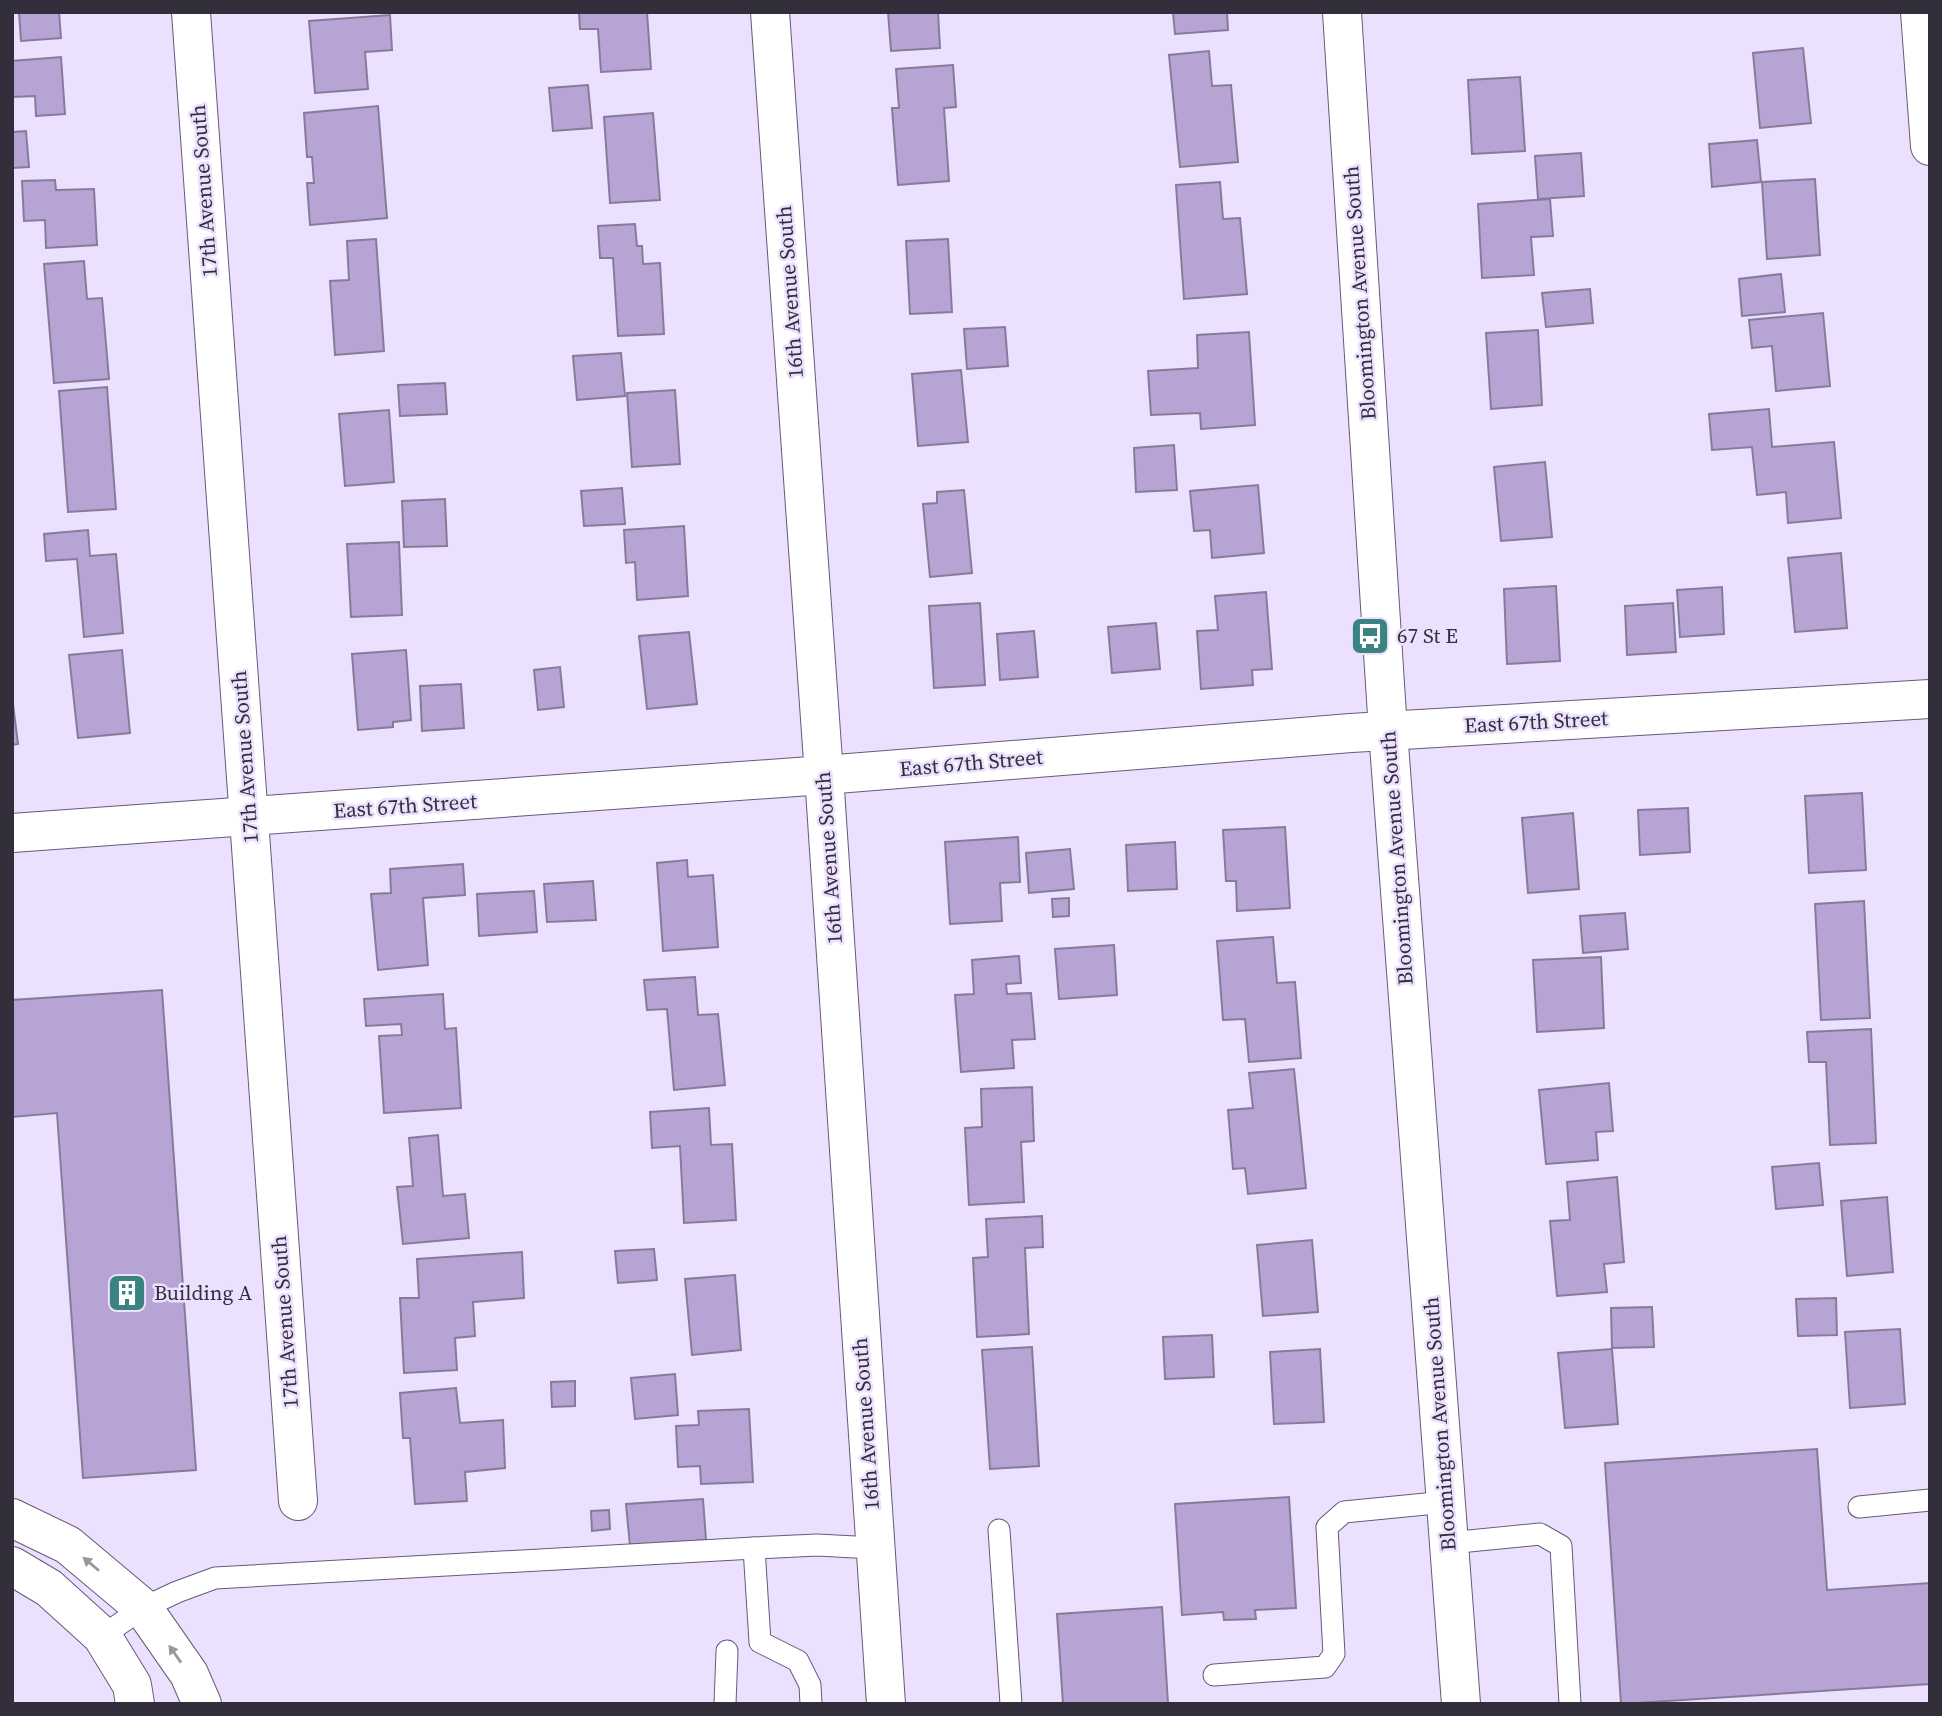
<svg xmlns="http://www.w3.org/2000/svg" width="1942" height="1716" font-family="'Source Serif 4',serif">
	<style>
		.building { fill: #b7a4d4; stroke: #877b9b; stroke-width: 2 }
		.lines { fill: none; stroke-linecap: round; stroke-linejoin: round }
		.lane-casing { stroke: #665a78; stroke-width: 23 }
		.street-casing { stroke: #665a78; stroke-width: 40 }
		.secondary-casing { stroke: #665a78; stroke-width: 40 }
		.lane { stroke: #fff; stroke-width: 21 }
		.street { stroke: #fff; stroke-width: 38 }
		.secondary { stroke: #fff; stroke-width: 38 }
		.oneway { fill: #99969d }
		.labels { text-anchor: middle; stroke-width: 5; stroke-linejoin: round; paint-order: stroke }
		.street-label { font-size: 21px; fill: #332e3b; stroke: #ebe0fd }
		.poi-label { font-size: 21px; fill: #332e3b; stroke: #ebe0fd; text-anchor: start }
	</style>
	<rect width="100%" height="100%" fill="#ebe0fd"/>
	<g class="building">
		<polygon points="19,12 59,12 61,38 21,41"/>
		<polygon points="579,12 647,12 651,69 601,72 598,29 580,29"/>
		<polygon points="888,12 938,12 940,48 891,51"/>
		<polygon points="1173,12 1227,12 1228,30 1175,34"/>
		<polygon points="390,15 392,50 365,52 368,89 315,93 309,21"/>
		<polygon points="1803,48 1811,123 1760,128 1753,53"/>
		<polygon points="1209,51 1212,86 1231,85 1238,162 1180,167 1169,55"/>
		<polygon points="61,57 65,114 36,116 35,96 12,97 12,61"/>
		<polygon points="953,65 956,107 944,108 949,181 898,185 892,108 899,108 896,69"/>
		<polygon points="1520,77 1525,151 1472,154 1468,80"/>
		<polygon points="588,85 592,128 553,131 549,88"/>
		<polygon points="378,106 387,218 310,225 307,183 314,183 312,157 307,157 304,113"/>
		<polygon points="653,113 660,200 610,203 604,117"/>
		<polygon points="26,131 29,167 12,168 12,132"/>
		<polygon points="1757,140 1761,182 1712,187 1709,144"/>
		<polygon points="1581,153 1584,196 1538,199 1535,156"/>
		<polygon points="1815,179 1820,255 1767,259 1762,182"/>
		<polygon points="55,180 56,190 94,189 97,245 46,248 45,220 24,221 22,181"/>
		<polygon points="1220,182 1223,219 1240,218 1247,294 1184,299 1176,185"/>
		<polygon points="1550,199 1553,236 1531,237 1534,275 1482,278 1478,204"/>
		<polygon points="635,224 637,246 642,246 643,264 660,263 664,334 618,336 613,258 600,258 598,226"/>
		<polygon points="376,239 384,351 335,355 330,281 349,280 347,241"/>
		<polygon points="948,239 952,312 910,314 906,241"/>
		<polygon points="84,261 87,299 102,298 109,379 54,383 44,264"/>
		<polygon points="1781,274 1785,312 1742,316 1739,279"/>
		<polygon points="1590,289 1593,323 1546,327 1542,293"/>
		<polygon points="1823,313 1830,386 1776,391 1772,346 1752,348 1749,320"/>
		<polygon points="1005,327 1008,366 967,369 964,329"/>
		<polygon points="1538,330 1542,405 1491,409 1486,333"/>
		<polygon points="1249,332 1255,425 1201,429 1200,413 1151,415 1148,371 1198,368 1197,335"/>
		<polygon points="621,353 625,396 577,400 573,356"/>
		<polygon points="961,370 968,442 918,446 912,374"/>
		<polygon points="445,383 447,414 400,416 398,385"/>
		<polygon points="107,387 116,509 68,512 59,391"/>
		<polygon points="675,390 680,464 632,467 627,393"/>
		<polygon points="1769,409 1772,447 1834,442 1841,518 1788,523 1786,492 1757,495 1752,447 1712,450 1709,414"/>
		<polygon points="389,410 394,482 345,486 339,414"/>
		<polygon points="1174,445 1177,490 1136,492 1134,448"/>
		<polygon points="1545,462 1552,537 1501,541 1494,467"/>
		<polygon points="1258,485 1264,553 1212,558 1210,530 1194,531 1190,491"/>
		<polygon points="622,488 625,524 584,526 581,491"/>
		<polygon points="964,490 972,573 930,577 923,504 937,503 937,492"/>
		<polygon points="445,499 447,546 404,547 402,501"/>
		<polygon points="684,526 688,596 637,600 635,562 626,563 624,530"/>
		<polygon points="88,530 90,556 116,554 123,633 84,637 77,559 46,561 44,534"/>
		<polygon points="399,542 402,615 351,617 347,544"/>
		<polygon points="1841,553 1847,628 1795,632 1788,558"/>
		<polygon points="1556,586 1560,661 1507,664 1504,589"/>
		<polygon points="1722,587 1724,634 1680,637 1677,590"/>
		<polygon points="1266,592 1272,669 1252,670 1253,685 1201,689 1197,631 1218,630 1215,596"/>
		<polygon points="980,603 985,685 934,688 929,606"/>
		<polygon points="1673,603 1676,652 1627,655 1625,606"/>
		<polygon points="1156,623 1160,669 1112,673 1108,627"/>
		<polygon points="1034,631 1038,677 1000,680 997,634"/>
		<polygon points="689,632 697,704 647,709 639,636"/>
		<polygon points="122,650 130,733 78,738 69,655"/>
		<polygon points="406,650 411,720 393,722 393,727 358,730 352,654"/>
		<polygon points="560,667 564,707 538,710 534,670"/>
		<polygon points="461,684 464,728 422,731 420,686"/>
		<polygon points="12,696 18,744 12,745"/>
		<polygon points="1862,793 1866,870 1809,873 1805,796"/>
		<polygon points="1688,808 1690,852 1640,855 1638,810"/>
		<polygon points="1573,813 1579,889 1528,893 1522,818"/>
		<polygon points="1285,827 1290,908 1237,911 1236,881 1226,881 1223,830"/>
		<polygon points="1018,837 1020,882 1000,883 1002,921 950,924 945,842"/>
		<polygon points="1175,842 1177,889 1128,891 1126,845"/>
		<polygon points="1070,849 1074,889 1029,893 1026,853"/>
		<polygon points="687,860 688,877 713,875 718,947 663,951 657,863"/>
		<polygon points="463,864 465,895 423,898 428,965 378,970 371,894 391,893 390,869"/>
		<polygon points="593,881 596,920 547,922 544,884"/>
		<polygon points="534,891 537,932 479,936 477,894"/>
		<polygon points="1069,898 1069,916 1053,917 1052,899"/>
		<polygon points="1864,901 1870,1018 1821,1020 1815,904"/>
		<polygon points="1625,913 1628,949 1583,953 1580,916"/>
		<polygon points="1273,937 1277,983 1295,982 1301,1058 1249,1062 1245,1019 1223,1020 1217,941"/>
		<polygon points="1114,945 1117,995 1059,999 1055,949"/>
		<polygon points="1019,956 1021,983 1006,984 1007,994 1031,993 1035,1039 1012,1040 1014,1068 961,1072 955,995 974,994 972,960"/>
		<polygon points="1601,957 1604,1028 1537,1032 1533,960"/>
		<polygon points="695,977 698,1015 718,1014 725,1085 674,1090 667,1009 647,1010 644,980"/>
		<polygon points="162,990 196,1470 83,1478 57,1113 12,1117 12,1000"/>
		<polygon points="443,994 445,1029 456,1028 461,1108 384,1113 379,1036 402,1035 401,1024 366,1026 364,999"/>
		<polygon points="1871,1029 1876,1143 1830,1145 1826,1062 1809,1062 1807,1032"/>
		<polygon points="1294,1069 1306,1188 1248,1194 1245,1168 1233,1169 1228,1110 1253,1108 1249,1073"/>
		<polygon points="1609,1083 1613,1131 1596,1132 1598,1160 1546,1164 1539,1090"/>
		<polygon points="1032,1087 1034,1141 1021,1142 1024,1202 969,1205 965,1128 982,1127 981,1089"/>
		<polygon points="709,1108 711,1145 732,1144 736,1220 684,1223 680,1146 652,1148 650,1112"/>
		<polygon points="438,1135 443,1196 465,1194 469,1238 403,1244 397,1187 413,1186 409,1138"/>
		<polygon points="1819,1163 1823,1205 1776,1209 1772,1167"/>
		<polygon points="1617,1177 1624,1262 1604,1264 1607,1292 1557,1296 1550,1221 1570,1220 1567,1182"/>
		<polygon points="1887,1197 1893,1272 1847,1276 1841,1201"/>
		<polygon points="1042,1216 1043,1247 1025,1248 1029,1334 977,1337 973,1258 988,1257 986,1219"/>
		<polygon points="1312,1240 1318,1312 1263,1316 1257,1245"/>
		<polygon points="654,1249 657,1280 618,1283 615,1251"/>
		<polygon points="522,1252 524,1298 473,1302 475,1336 455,1338 457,1370 404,1373 400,1298 419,1298 417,1259"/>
		<polygon points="735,1275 741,1350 692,1355 685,1279"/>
		<polygon points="1836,1298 1837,1335 1798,1336 1796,1299"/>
		<polygon points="1652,1307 1654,1347 1612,1348 1611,1308"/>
		<polygon points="1900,1329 1905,1404 1850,1408 1845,1332"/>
		<polygon points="1212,1335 1214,1377 1165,1379 1163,1337"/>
		<polygon points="1032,1347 1039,1466 990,1469 982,1350"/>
		<polygon points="1320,1349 1324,1422 1274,1424 1270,1352"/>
		<polygon points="1612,1349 1618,1424 1565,1428 1558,1353"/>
		<polygon points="675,1374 678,1415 635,1419 631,1378"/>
		<polygon points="575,1381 575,1406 552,1407 551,1382"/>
		<polygon points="456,1388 460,1423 503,1420 505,1468 465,1472 467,1501 415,1504 410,1438 403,1438 400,1393"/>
		<polygon points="749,1409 753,1482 701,1484 700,1466 678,1467 676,1426 699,1425 698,1411"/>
		<polygon points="1817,1449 1827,1590 1930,1583 1930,1684 1621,1704 1605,1463"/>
		<polygon points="1289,1497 1296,1608 1255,1610 1256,1619 1224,1620 1223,1612 1182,1615 1175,1504"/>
		<polygon points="703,1499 706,1540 630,1546 626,1504"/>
		<polygon points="609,1510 610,1529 592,1531 591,1511"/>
		<polygon points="1162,1607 1168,1704 1063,1704 1057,1614"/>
	</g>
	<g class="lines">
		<g class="lane-casing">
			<g id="lane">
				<polyline points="1859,1507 1930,1500"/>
				<polyline points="999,1530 1011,1704"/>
				<polyline points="1449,1543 1540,1534 1561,1546 1570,1704"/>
				<polyline points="754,1548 760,1642 798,1661 810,1685 811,1704"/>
				<polyline points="102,1636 143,1608 177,1592 215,1578 754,1548 817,1545 874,1548"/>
				<polyline points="1214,1675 1325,1667 1334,1654 1327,1527 1344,1512 1446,1502"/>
				<polyline points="725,1704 727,1651"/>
			</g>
		</g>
		<g class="street-casing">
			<g id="street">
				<polyline points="191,12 298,1501"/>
				<polyline points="770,12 824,775 886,1704"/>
				<polyline points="1920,12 1930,146"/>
				<polyline points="12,833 824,775 1351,733 1930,699"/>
			</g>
		</g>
		<g class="secondary-casing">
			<g id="secondary">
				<polyline points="1342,12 1388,731 1461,1704"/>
				<polyline points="12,1518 68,1545 143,1608 189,1674 202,1704"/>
				<polyline points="12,1566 49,1588 102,1636 132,1685 135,1704"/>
			</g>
		</g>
		<use href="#lane" class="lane"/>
		<use href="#street" class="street"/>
		<use href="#secondary" class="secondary"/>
	</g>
	<defs><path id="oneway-solid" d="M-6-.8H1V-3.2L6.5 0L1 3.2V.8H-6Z" transform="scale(1.75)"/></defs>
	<g class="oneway">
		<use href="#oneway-solid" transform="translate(91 1564) rotate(-140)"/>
		<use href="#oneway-solid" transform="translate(175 1654) rotate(-125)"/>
	</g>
	<defs>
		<g id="bus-square" transform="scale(2.0125)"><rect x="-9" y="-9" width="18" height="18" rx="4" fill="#3a8380" stroke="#ebe0fd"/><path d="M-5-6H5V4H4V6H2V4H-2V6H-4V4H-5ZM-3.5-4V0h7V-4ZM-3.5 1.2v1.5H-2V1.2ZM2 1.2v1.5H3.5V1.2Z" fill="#fff"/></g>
		<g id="building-square" transform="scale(2.0125)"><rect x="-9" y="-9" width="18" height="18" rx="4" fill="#3a8380" stroke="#ebe0fd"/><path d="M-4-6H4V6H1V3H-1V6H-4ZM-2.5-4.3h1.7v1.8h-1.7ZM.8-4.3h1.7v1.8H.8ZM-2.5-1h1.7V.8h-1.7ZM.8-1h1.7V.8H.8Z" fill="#fff"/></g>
	</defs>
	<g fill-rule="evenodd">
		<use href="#bus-square" x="1370" y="636"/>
		<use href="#building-square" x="127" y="1293"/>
	</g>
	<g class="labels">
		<g class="street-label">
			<text transform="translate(204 191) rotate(-94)" y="7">17th Avenue South</text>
			<text transform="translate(790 292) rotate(-94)" y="7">16th Avenue South</text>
			<text transform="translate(1360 293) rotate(-94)" y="7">Bloomington Avenue South</text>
			<text transform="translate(1536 722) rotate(-3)" y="7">East 67th Street</text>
			<text transform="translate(245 757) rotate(-94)" y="7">17th Avenue South</text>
			<text transform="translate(971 763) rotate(-5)" y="7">East 67th Street</text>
			<text transform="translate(405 806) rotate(-4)" y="7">East 67th Street</text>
			<text transform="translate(829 858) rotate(-94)" y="7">16th Avenue South</text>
			<text transform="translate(1397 858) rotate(-94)" y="7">Bloomington Avenue South</text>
			<text transform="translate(285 1322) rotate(-94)" y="7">17th Avenue South</text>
			<text transform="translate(866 1424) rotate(-94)" y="7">16th Avenue South</text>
			<text transform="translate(1440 1424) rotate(-94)" y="7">Bloomington Avenue South</text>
		</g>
		<g class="poi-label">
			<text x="1397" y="643">67 St E</text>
			<text x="154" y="1300">Building A</text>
		</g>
	</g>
	<rect width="1942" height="1716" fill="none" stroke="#332e3b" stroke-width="28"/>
</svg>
